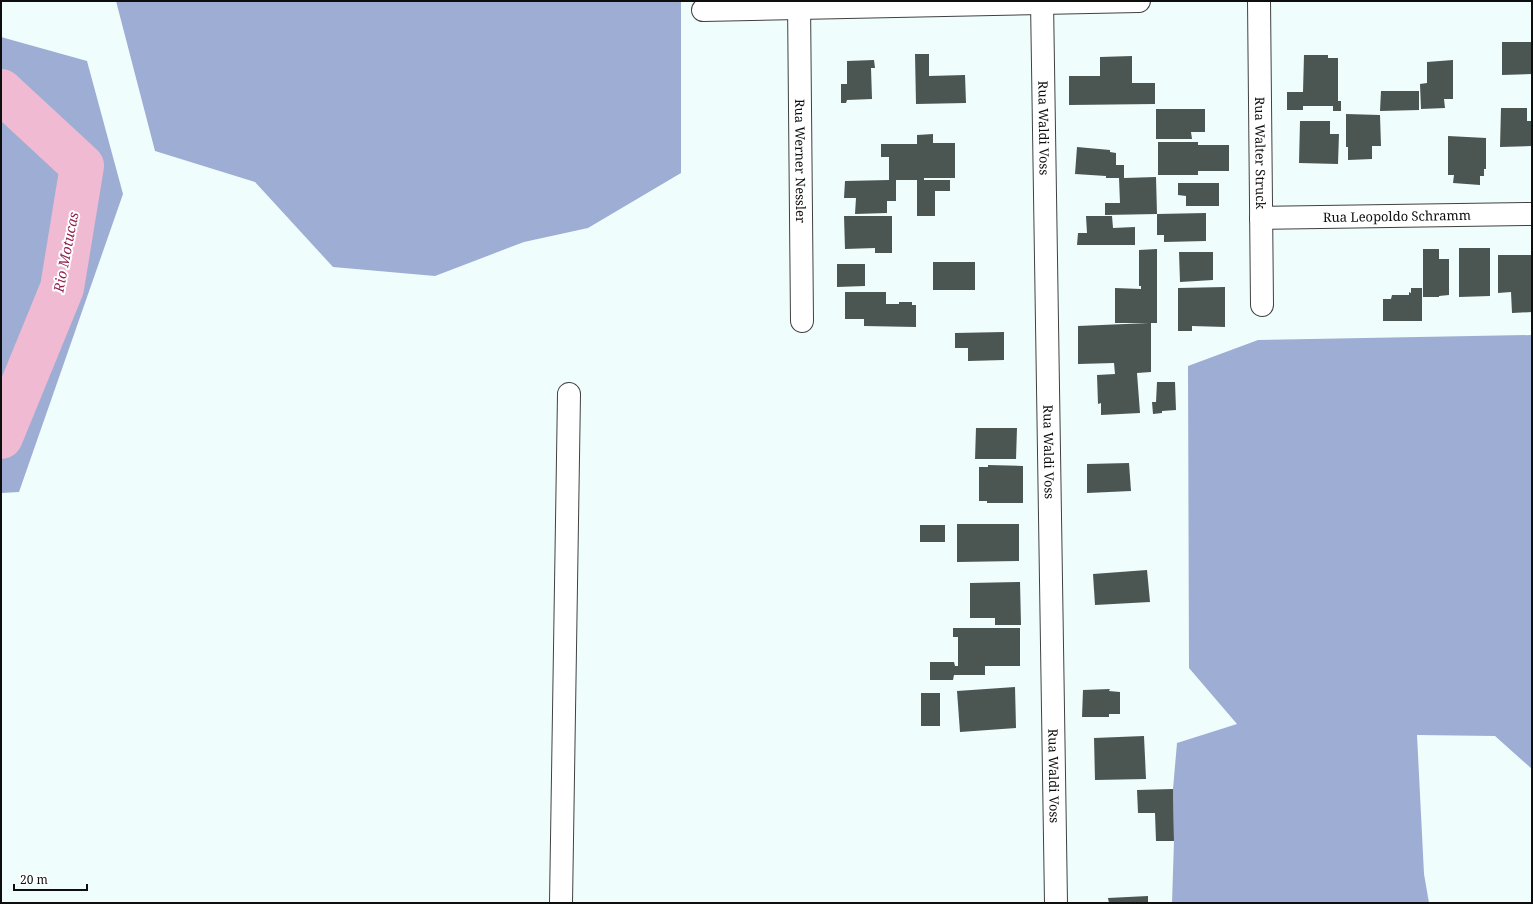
<svg xmlns="http://www.w3.org/2000/svg" width="1533" height="904" font-family="'Noto Serif',serif">
	<style>
		.forest { fill: #9eadd4 }
		.lines { fill: none; stroke-linecap: round; stroke-linejoin: round }
		.river { stroke: #f0bad2; stroke-width: 44 }
		.building { fill: #4b5551 }
		.street-casing { stroke: #414141; stroke-width: 24 }
		.street { stroke: #fff; stroke-width: 22 }
		.labels { text-anchor: middle; stroke-width: 4; stroke-linejoin: round; paint-order: stroke }
		.street-label { font-size: 13px; fill: #0e0e0e; stroke: #fff }
		.water-label { font-size: 14px; font-style: italic; fill: #93244f; stroke: #fff }
	</style>
	<rect width="100%" height="100%" fill="#f0fdfd"/>
	<g class="forest">
		<polygon points="116,1 681,1 681,173 588,228 524,242 435,276 333,267 255,182 155,151"/>
		<polygon points="1,37 87,61 123,194 19,492 1,493"/>
		<polygon points="1532,335 1532,769 1495,736 1417,735 1424,874 1429,903 1172,903 1174,841 1173,789 1177,743 1237,724 1189,668 1188,366 1258,340"/>
	</g>
	<g class="lines">
		<polyline class="river" points="1,91 82,166 62,288 1,437"/>
	</g>
	<g class="building">
		<polygon points="1502,42 1531,42 1532,74 1502,75"/>
		<polygon points="915,54 929,54 929,76 965,75 966,103 916,104"/>
		<polygon points="1304,55 1328,55 1328,58 1338,58 1338,101 1341,101 1341,111 1333,111 1333,106 1303,106 1303,110 1287,110 1287,92 1303,92"/>
		<polygon points="1132,56 1132,83 1155,83 1155,104 1069,105 1069,76 1100,76 1100,57"/>
		<polygon points="874,60 875,68 871,68 872,99 847,100 846,103 841,103 841,84 847,84 847,61"/>
		<polygon points="1453,60 1453,99 1444,99 1445,108 1421,109 1420,84 1427,83 1427,62"/>
		<polygon points="1381,91 1419,91 1419,110 1380,111"/>
		<polygon points="1501,108 1527,108 1527,121 1532,121 1532,146 1500,147"/>
		<polygon points="1156,109 1205,109 1205,132 1191,132 1192,139 1156,139"/>
		<polygon points="1346,114 1380,115 1381,146 1372,146 1372,159 1348,160 1348,147 1346,147"/>
		<polygon points="1300,121 1330,121 1330,134 1339,134 1338,164 1299,163"/>
		<polygon points="933,134 933,143 955,143 955,178 924,178 924,180 950,180 950,191 935,191 935,216 917,216 917,180 896,180 896,201 887,201 887,213 855,214 856,198 844,198 845,181 889,180 889,157 881,157 881,144 917,144 917,135"/>
		<polygon points="1448,136 1486,138 1486,169 1484,169 1484,176 1480,176 1480,185 1453,183 1454,175 1448,175"/>
		<polygon points="1158,142 1198,142 1198,145 1229,145 1229,171 1198,171 1198,175 1158,175"/>
		<polygon points="1077,147 1110,150 1110,152 1116,153 1116,165 1124,165 1124,178 1156,177 1157,214 1105,215 1105,203 1120,203 1119,178 1106,178 1106,176 1075,174"/>
		<polygon points="1178,183 1219,183 1219,206 1186,206 1186,196 1178,195"/>
		<polygon points="1206,213 1206,241 1164,242 1164,235 1157,235 1157,214"/>
		<polygon points="844,216 892,216 892,253 875,253 875,248 845,249"/>
		<polygon points="1086,216 1112,216 1113,228 1135,227 1135,245 1077,245 1078,233 1087,233"/>
		<polygon points="1459,248 1490,248 1490,296 1459,297"/>
		<polygon points="1157,249 1157,323 1151,323 1151,372 1137,373 1140,413 1101,415 1101,403 1098,404 1097,375 1115,374 1114,363 1078,364 1078,326 1149,323 1115,323 1115,288 1141,289 1141,286 1139,286 1139,250"/>
		<polygon points="1423,249 1439,249 1439,259 1449,259 1449,295 1439,296 1439,297 1423,297"/>
		<polygon points="1179,252 1213,252 1213,280 1180,282"/>
		<polygon points="1498,255 1532,255 1532,312 1512,313 1511,292 1498,293"/>
		<rect x="933" y="262" width="42" height="28"/>
		<polygon points="837,264 865,264 865,286 837,287"/>
		<polygon points="1225,287 1225,327 1192,326 1192,331 1178,331 1178,288"/>
		<polygon points="1411,288 1422,288 1422,321 1383,321 1383,299 1391,299 1392,295 1409,295 1409,292 1411,293"/>
		<polygon points="845,292 886,292 886,304 899,304 899,302 912,302 912,305 916,305 916,327 864,326 864,319 845,319"/>
		<polygon points="1004,332 1004,360 968,361 968,348 955,348 955,333"/>
		<polygon points="1157,382 1175,382 1176,410 1162,411 1162,413 1153,414 1152,402 1156,402"/>
		<polygon points="976,428 1017,428 1016,459 975,459"/>
		<polygon points="1129,463 1131,491 1087,493 1087,464"/>
		<polygon points="988,465 1023,466 1023,503 987,503 987,501 979,501 979,467 988,467"/>
		<polygon points="957,524 1019,524 1019,561 957,562"/>
		<rect x="920" y="525" width="25" height="17"/>
		<polygon points="1147,570 1150,602 1095,605 1093,574"/>
		<polygon points="1020,582 1021,625 995,625 995,618 970,618 970,583"/>
		<polygon points="953,628 1020,628 1020,666 985,666 985,675 954,675 953,680 930,680 930,662 954,662 955,666 958,666 958,637 953,637"/>
		<polygon points="1015,687 1016,728 960,732 957,691"/>
		<polygon points="1110,689 1109,691 1120,692 1120,714 1109,714 1109,717 1082,717 1083,690"/>
		<rect x="921" y="693" width="19" height="33"/>
		<polygon points="1144,736 1146,779 1095,780 1094,738"/>
		<polygon points="1173,789 1174,841 1156,841 1155,813 1138,813 1137,790"/>
		<polygon points="1148,896 1148,903 1109,903 1108,898"/>
	</g>
	<g class="lines">
		<g class="street-casing">
			<g id="street">
				<path id="s1" d="M799 1 802 321"/>
				<path id="s2" d="M1042 1 1056 903"/>
				<path id="s3" d="M1259 1 1262 305"/>
				<polyline points="703,10 1139,1"/>
				<path id="s4" d="M1261 218 1532 214"/>
				<polyline points="561,903 569,394"/>
			</g>
		</g>
		<use href="#street" class="street"/>
	</g>
	<g class="labels">
		<g class="street-label">
			<text dy="5" stroke="none"><textPath href="#s2" startOffset="127">Rua Waldi Voss</textPath></text>
			<text dy="5" stroke="none"><textPath href="#s3" startOffset="152">Rua Walter Struck</textPath></text>
			<text dy="5" stroke="none"><textPath href="#s1" startOffset="160">Rua Werner Nessler</textPath></text>
			<text dy="5" stroke="none"><textPath href="#s4" startOffset="136">Rua Leopoldo Schramm</textPath></text>
			<text dy="5" stroke="none"><textPath href="#s2" startOffset="451">Rua Waldi Voss</textPath></text>
			<text dy="5" stroke="none"><textPath href="#s2" startOffset="775">Rua Waldi Voss</textPath></text>
		</g>
		<g class="water-label">
			<text transform="translate(66 252) rotate(-79)" y="5">Rio Motucas</text>
		</g>
	</g>
	<rect width="1533" height="904" fill="none" stroke="#0e0e0e" stroke-width="4"/>
	<path d="M14 884v6h73v-6" fill="none" stroke="#0e0e0e" stroke-width="2"/>
	<text x="20" y="884" font-size="12" fill="#0e0e0e" stroke="#ffffff" stroke-width="3" paint-order="stroke">20 m</text>
</svg>
